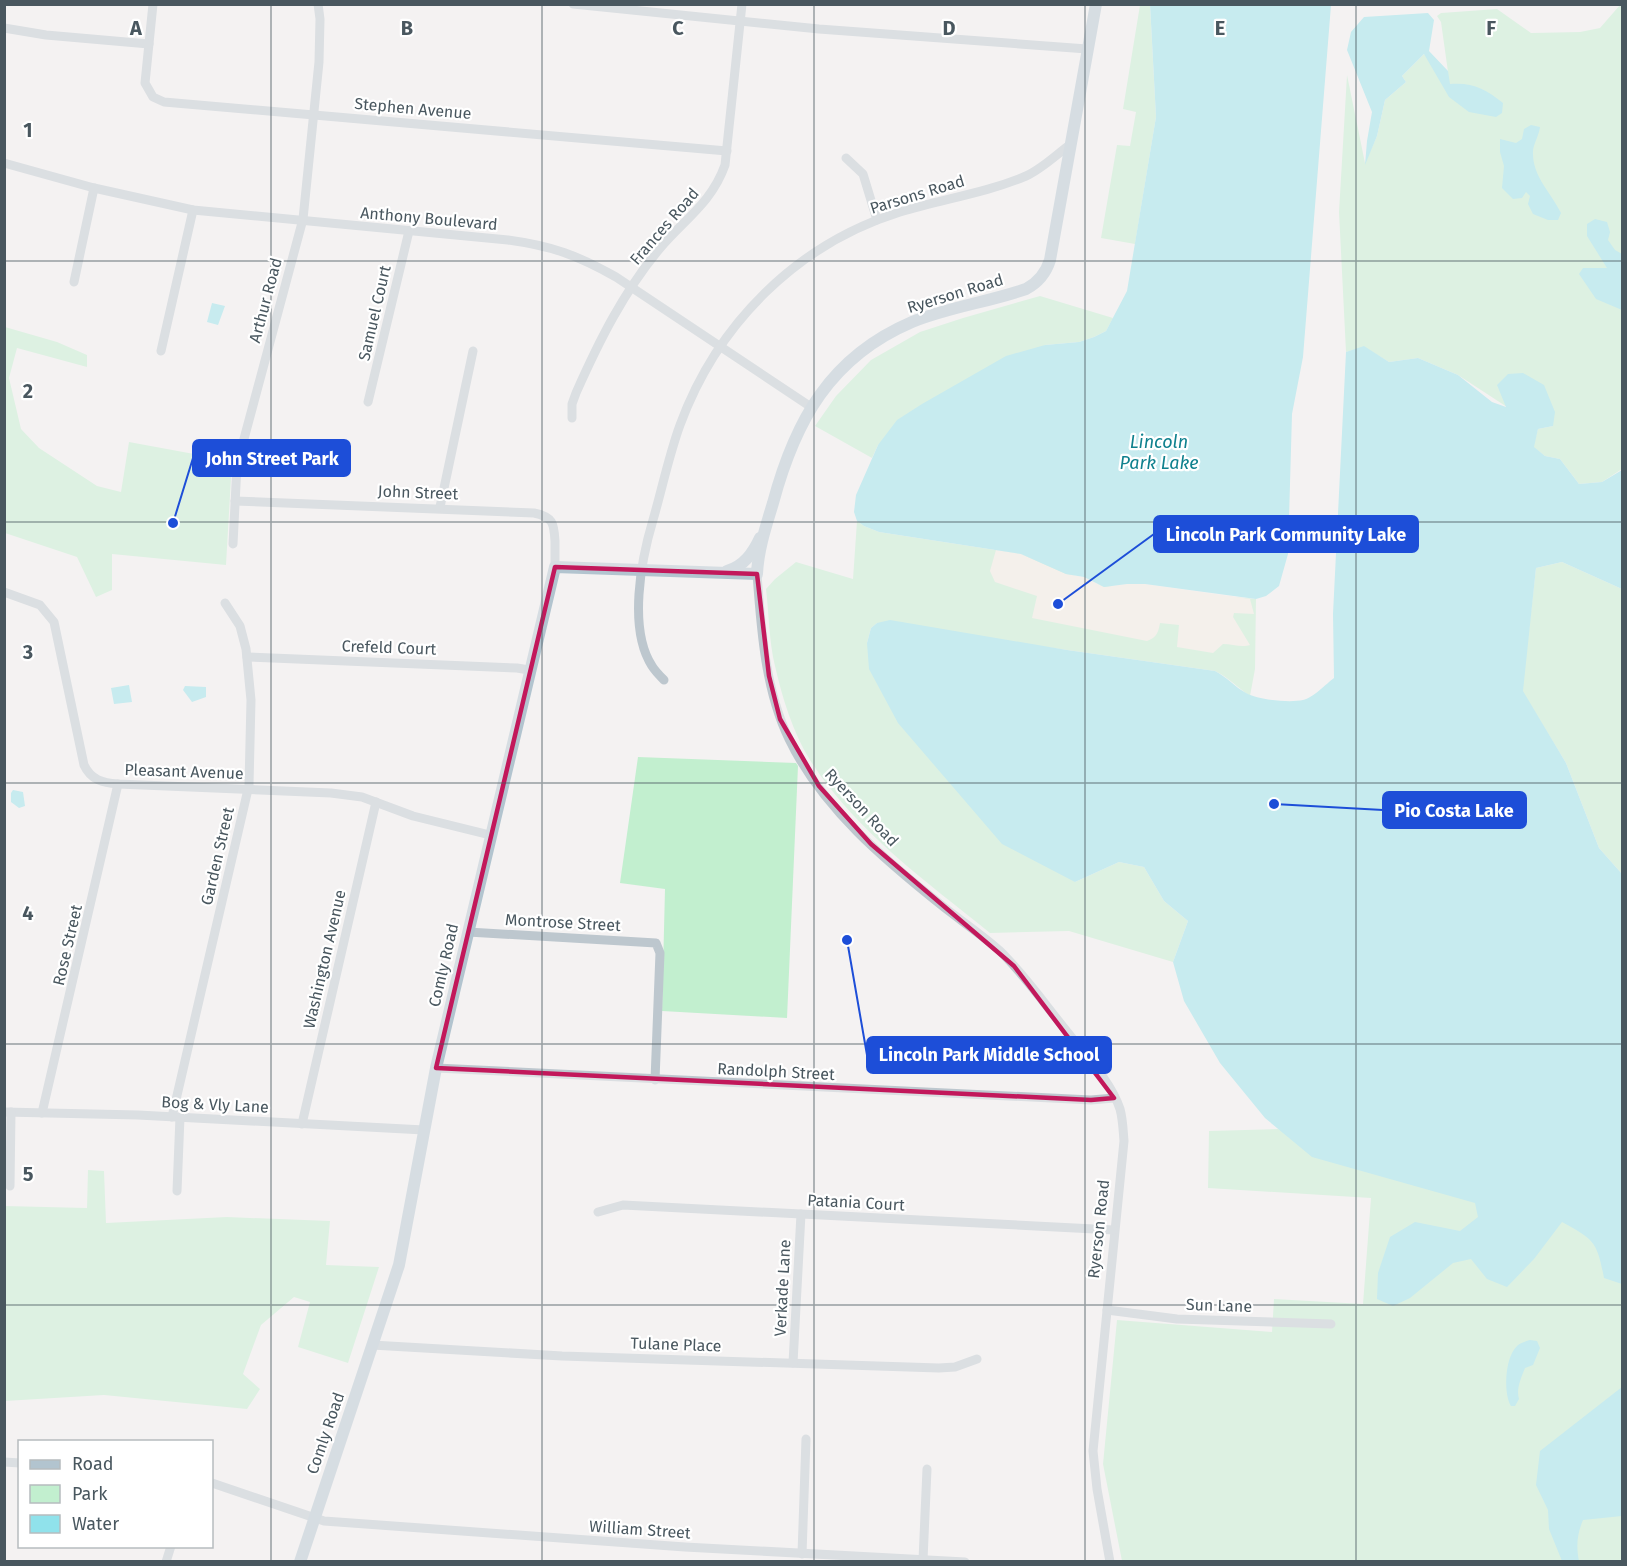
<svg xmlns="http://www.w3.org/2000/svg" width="1627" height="1566" font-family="'Fira Sans',sans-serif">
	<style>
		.green { fill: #c2efcf }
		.sand { fill: #f4ede3 }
		.water { fill: #90e2eb }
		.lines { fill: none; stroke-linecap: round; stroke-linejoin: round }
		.minor { stroke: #bdc7ce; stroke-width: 9 }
		.major { stroke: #b2c4cf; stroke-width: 12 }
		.marked { fill: none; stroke: #c2185b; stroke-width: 4.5; stroke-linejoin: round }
		.grid { fill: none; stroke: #49575f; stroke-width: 1.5; stroke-opacity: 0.55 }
		.labels { text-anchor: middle; stroke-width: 4.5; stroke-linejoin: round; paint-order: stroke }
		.street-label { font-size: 16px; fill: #49575f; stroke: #fff }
		.water-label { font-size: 18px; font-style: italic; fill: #0f818e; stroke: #fff }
		.grid-label { font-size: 20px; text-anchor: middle; font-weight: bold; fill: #49575f; stroke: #fff; stroke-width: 4.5; stroke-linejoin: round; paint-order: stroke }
		.leader { fill: none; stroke: #1d4ed8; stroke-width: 2 }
		.callout-dot { fill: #1d4ed8; stroke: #fff; stroke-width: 2 }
		.callout { fill: #1d4ed8; stroke: #1d4ed8; stroke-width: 2 }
		.callout-label { font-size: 18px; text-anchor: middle; font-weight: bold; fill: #fff }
	</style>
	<rect width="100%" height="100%" fill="#f4f2f2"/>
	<g class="green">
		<polygon points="1140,5 1150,5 1156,117 1135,244 1101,238 1117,145 1130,146 1136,112 1123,109"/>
		<polygon points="1620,5 1622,5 1622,469 1602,482 1579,484 1560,459 1545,456 1533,447 1538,429 1553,426 1507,407 1458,375 1418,358 1389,362 1364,347 1346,352 1339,212 1347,75 1365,163 1377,136 1385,100 1406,82 1402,76 1424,54 1448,72 1441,22 1437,16 1441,13 1497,9 1531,33 1580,32 1600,28"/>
		<polygon points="1040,296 1113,318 1106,331 1094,337 1079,342 1045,345 878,445 872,458 815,426 836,396 871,360 920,332 963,318"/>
		<polygon points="5,327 57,342 87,355 87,367 17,348 9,378 21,429 39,448 97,486 121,492 129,442 232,461 226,565 112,554 112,590 96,597 77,557 5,533"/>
		<path d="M857 521 864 526 879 532 1021 554 1095 584 1256 599 1255 669 1250 696C1238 688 1228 677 1215 671L877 623 871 628 867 643 1075 882 1119 862 1144 867 1164 901 1188 921 1173 962 1069 931 990 933C926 881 855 831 810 760 793 733 782 697 775 666 769 642 769 614 766 589L775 579 796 562 853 579Z"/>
		<polygon points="1562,562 1622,589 1622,874 1599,848 1566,763 1522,691 1536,568"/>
		<polygon points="638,757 796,763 798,766 787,1018 662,1011 665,889 620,883"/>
		<polygon points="1278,1129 1622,1237 1622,1561 1122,1561 1103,1464 1117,1320 1272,1332 1274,1299 1363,1304 1371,1198 1208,1188 1209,1131"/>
		<polygon points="88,1170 104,1171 106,1223 227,1217 330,1221 326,1265 379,1267 348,1363 298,1347 310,1302 294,1297 261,1325 243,1374 260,1389 247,1409 104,1395 5,1401 5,1206 87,1208"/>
	</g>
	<path class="sand" d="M996 550 1021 554 1066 574 1084 577 1104 587 1127 584H1145L1250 599 1254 614 1234 613 1233 617 1250 645C1242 648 1232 644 1223 644L1213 653 1177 647 1179 625 1160 623C1158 633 1157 637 1147 641L1032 618 1037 596 995 582 990 571Z"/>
	<g class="water">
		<polygon points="1150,4 1331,5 1303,357 1292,414 1288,554 1279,586 1266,596 1256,599 1145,584 1127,584 1104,587 1084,577 1066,574 1021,554 879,532 864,526 857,521 854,512 856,495 878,445 897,420 922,404 1006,356 1045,345 1079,342 1094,337 1106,331 1127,291 1156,117"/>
		<path d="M1428 13 1434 20 1429 51 1448 71 1450 84C1472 82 1486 89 1503 103L1502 113 1496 117 1469 112 1449 97 1424 54 1402 76 1406 82 1385 100 1377 136 1365 165 1367 141 1372 112 1347 50 1351 32 1364 17Z"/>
		<path d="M1531 125 1540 127C1539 136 1532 146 1533 154 1533 177 1552 194 1561 213L1558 220H1548L1533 214 1528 204 1530 196 1526 192 1522 198 1513 199 1502 188 1504 166 1500 152V139L1516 143 1522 139 1524 129Z"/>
		<polygon points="1595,219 1607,222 1610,232 1608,240 1615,250 1622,254 1622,310 1596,299 1579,274 1583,268 1607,268 1587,236 1587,224"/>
		<polygon points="212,303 225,306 218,325 207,322"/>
		<path d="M1364 346 1389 362 1418 358 1458 375 1492 402 1506 407 1497 385 1508 374 1523 373 1544 385 1555 412 1553 426 1538 429 1534 447 1545 456 1560 459 1579 484 1602 482 1622 470V589L1562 562 1536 568 1523 691 1566 763 1599 848 1622 874V1284L1604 1278C1597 1242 1595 1240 1562 1222L1534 1259 1507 1287 1487 1279 1471 1259 1453 1263 1410 1298 1393 1306 1377 1299 1378 1273 1390 1237 1415 1222 1460 1231 1478 1217 1475 1203 1312 1157 1265 1118 1220 1063 1184 1001 1173 962 1188 921 1164 901 1144 867 1119 862 1075 882 1002 844 898 723 869 669 867 643 871 628 877 623 890 620 1067 650 1215 671C1227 677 1235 687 1246 693 1258 700 1290 703 1303 700 1313 698 1326 684 1334 678L1333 614 1346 352Z"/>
		<polygon points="129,685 132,702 114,704 111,688"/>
		<polygon points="185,686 206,687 206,697 192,702 183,690"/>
		<polygon points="13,790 23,792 25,806 19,808 11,802 11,793"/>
		<path d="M1530 1340 1537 1341 1540 1348 1533 1365 1525 1368C1521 1378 1516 1389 1519 1399L1515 1406H1511C1503 1393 1505 1357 1517 1346 1520 1343 1526 1341 1530 1340Z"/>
		<path d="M1622 1387V1516L1583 1520C1577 1534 1576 1546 1579 1561H1562L1549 1529 1548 1510 1536 1485 1540 1451Z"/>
	</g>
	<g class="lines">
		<g class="minor">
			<polyline points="153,4 145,83 153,97 164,102 727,151"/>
			<polyline points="573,4 819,29 1087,49"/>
			<polyline points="4,28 46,35 149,44"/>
			<polyline points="846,158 863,174 877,220"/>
			<path d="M4 163 94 188 193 210 508 240C552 246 577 255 616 277L811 407"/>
			<polyline points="74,282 94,188"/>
			<polyline points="161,351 193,210"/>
			<polyline points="368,402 409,231"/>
			<path d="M572 418V404L576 393C599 341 624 291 661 247 685 219 712 202 725 165L742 4"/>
			<path d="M235 501 534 513C553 517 554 523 555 541 555 550 555 558 555 567"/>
			<polyline points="440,507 473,351"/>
			<polyline points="233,544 237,465 303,219 319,62 320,19 318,4"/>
			<path d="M757 574C761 628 765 690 789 739 822 808 886 861 945 908 963 922 982 935 999 950 1025 975 1046 1006 1069 1034 1087 1057 1111 1082 1120 1109 1123 1120 1123 1130 1124 1141L1093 1451 1097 1489 1110 1562"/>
			<path d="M4 592 40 605 54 622 84 765C91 780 103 783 118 784L331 793 362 797 413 816 490 835"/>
			<polyline points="247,657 517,668 529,670"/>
			<path d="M664 680C660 676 655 671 652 666 628 629 641 560 653 520 662 489 669 455 680 425 717 324 797 244 900 212 942 199 986 193 1026 176 1042 169 1057 154 1071 144"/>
			<polyline points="468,932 656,943 660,953 655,1080"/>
			<polyline points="436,1068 1091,1100 1114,1098"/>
			<polyline points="4,1112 138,1115 424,1130"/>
			<polyline points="42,1113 118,784"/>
			<polyline points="172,1117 249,785 251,700 246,649 240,626 225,603"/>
			<polyline points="302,1124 376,802"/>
			<polyline points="10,1186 11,1112"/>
			<polyline points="177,1191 180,1117"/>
			<polyline points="598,1212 623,1205 1114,1230"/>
			<polyline points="1107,1310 1177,1319 1331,1324"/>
			<polyline points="372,1345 562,1356 939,1368 955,1367 977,1359"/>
			<polyline points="793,1363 801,1214"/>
			<polyline points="4,1462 20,1463"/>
			<polyline points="212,1483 324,1521 685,1547 965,1562"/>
			<polyline points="802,1554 806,1439"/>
			<polyline points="923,1560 927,1469"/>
			<polyline points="166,1562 171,1546"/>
		</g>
		<g class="major">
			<path d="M727 571C744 566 753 553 760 538"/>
			<path d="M300 1562 399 1265 436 1068 555 567 757 574C758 550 766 526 773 503 795 421 830 357 912 322 949 307 989 302 1026 289 1039 282 1046 273 1050 260L1096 4"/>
		</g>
	</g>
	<path d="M0 0H1627V1566H0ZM555 567 757 574 769 676 780 719 819 786 871 844 1014 966 1114 1098 1091 1100 436 1068Z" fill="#f4f2f2" fill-opacity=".55" fill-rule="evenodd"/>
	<path class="marked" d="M555 567 757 574 769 676 780 719 819 786 871 844 1014 966 1114 1098 1091 1100 436 1068Z"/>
	<path class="grid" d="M271 4V1562M542 4V1562M814 4V1562M1085 4V1562M1356 4V1562M4 261H1622M4 522H1622M4 783H1622M4 1044H1622M4 1305H1622"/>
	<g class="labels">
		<g class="street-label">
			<text transform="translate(413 108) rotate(5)" y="6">Stephen Avenue</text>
			<text transform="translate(917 194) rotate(-17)" y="6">Parsons Road</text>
			<text transform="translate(429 218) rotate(5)" y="6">Anthony Boulevard</text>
			<text transform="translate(664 226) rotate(-49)" y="6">Frances Road</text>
			<text transform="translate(955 293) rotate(-17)" y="6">Ryerson Road</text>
			<text transform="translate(265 300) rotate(-75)" y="6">Arthur Road</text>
			<text transform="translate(374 313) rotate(-77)" y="6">Samuel Court</text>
			<text transform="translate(418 492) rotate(2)" y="6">John Street</text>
			<text transform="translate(389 647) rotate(2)" y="6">Crefeld Court</text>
			<text transform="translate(184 771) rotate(2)" y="6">Pleasant Avenue</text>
			<text transform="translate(862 807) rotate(47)" y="6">Ryerson Road</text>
			<text transform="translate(217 856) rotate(-77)" y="6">Garden Street</text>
			<text transform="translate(563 922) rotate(3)" y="6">Montrose Street</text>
			<text transform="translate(67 945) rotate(-77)" y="6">Rose Street</text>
			<text transform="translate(324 959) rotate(-77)" y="6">Washington Avenue</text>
			<text transform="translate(443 965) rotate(-77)" y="6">Comly Road</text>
			<text transform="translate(776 1071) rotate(3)" y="6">Randolph Street</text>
			<text transform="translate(215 1104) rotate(3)" y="6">Bog &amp; Vly Lane</text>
			<text transform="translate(856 1202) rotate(3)" y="6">Patania Court</text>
			<text transform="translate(1098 1229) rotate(-84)" y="6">Ryerson Road</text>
			<text transform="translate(782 1288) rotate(-87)" y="6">Verkade Lane</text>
			<text transform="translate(1219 1305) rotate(2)" y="6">Sun Lane</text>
			<text transform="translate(676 1344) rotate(2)" y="6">Tulane Place</text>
			<text transform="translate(325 1433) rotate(-71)" y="6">Comly Road</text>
			<text transform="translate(640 1529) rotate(4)" y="6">William Street</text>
		</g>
		<g class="water-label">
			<text x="1159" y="448">Lincoln<tspan x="1159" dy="21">Park Lake</tspan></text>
		</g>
	</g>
	<g class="grid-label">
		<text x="136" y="35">A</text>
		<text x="407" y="35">B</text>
		<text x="678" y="35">C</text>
		<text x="949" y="35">D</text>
		<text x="1220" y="35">E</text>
		<text x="1491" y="35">F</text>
		<text x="28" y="137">1</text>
		<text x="28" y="398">2</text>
		<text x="28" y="659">3</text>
		<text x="28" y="920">4</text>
		<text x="28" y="1181">5</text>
	</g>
	<path class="leader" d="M173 523L193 458M1058 604L1154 534M1274 804L1383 810M847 940L867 1055"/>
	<g class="callout-dot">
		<circle cx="173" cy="523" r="6"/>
		<circle cx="1058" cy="604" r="6"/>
		<circle cx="1274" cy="804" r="6"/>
		<circle cx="847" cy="940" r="6"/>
	</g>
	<g class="callout">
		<rect x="193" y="440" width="157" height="36" rx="6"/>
		<rect x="1154" y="516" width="264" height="36" rx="6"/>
		<rect x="1383" y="792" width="143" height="36" rx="6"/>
		<rect x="867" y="1037" width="244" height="36" rx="6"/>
	</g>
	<g class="callout-label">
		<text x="272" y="465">John Street Park</text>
		<text x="1286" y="541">Lincoln Park Community Lake</text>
		<text x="1454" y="817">Pio Costa Lake</text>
		<text x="989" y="1061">Lincoln Park Middle School</text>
	</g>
	<rect width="1627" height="1566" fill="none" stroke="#49575f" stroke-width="12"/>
	<rect x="18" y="1440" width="195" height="108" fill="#ffffff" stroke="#b6bcbf" stroke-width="1.5"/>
	<rect x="30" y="1460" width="30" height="9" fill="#b2c4cf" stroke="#b6bcbf" stroke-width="1.5"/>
	<text x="72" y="1470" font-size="18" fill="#49575f">Road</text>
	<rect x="30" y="1485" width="30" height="18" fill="#c2efcf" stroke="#b6bcbf" stroke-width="1.5"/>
	<text x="72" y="1500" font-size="18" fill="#49575f">Park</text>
	<rect x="30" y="1515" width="30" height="18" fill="#90e2eb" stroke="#b6bcbf" stroke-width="1.5"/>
	<text x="72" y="1530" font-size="18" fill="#49575f">Water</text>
</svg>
